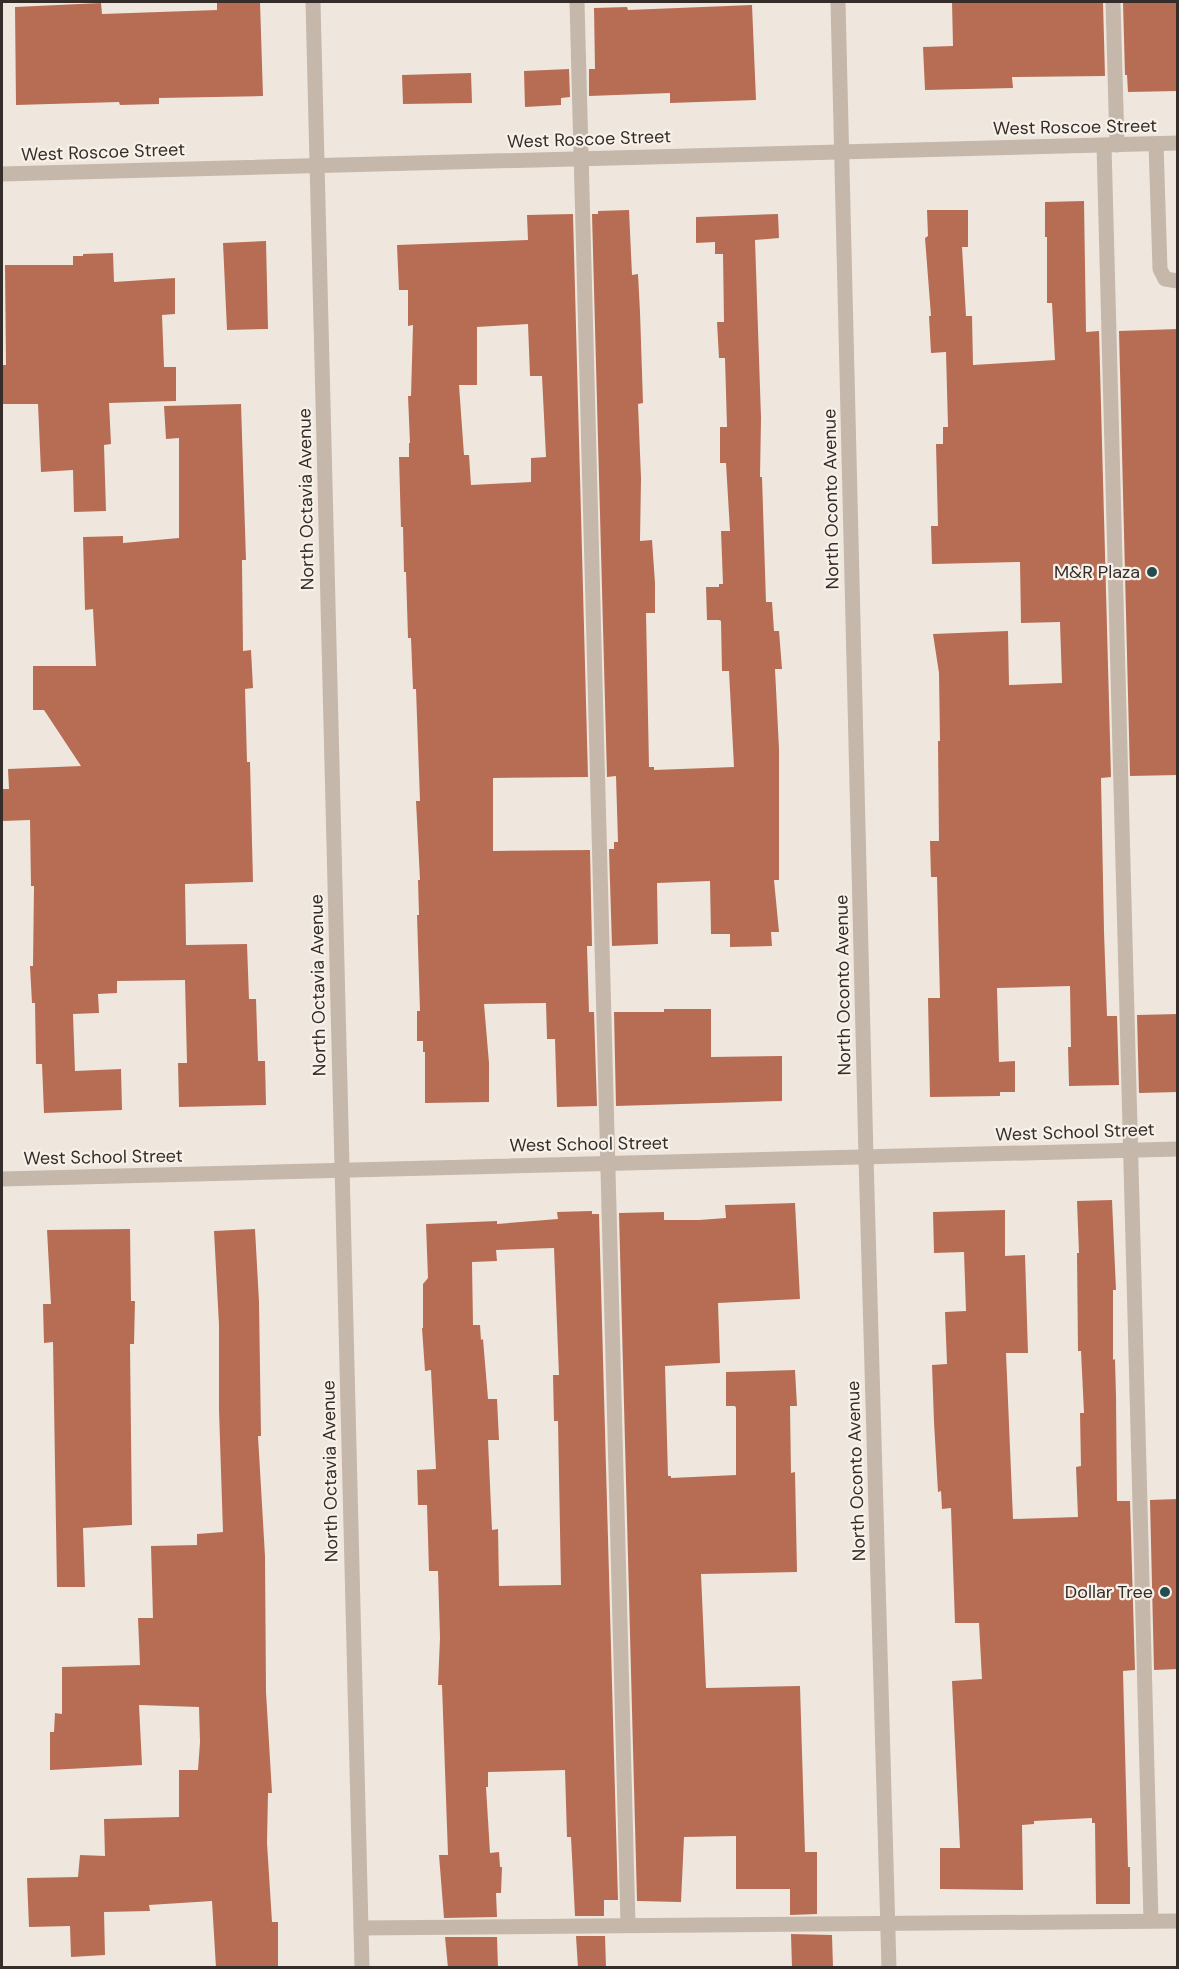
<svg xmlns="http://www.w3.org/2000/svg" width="1179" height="1969" font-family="'DM Sans',sans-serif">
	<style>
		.building { fill: #b76d54; fill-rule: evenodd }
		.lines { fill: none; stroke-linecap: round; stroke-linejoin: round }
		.service { stroke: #c6b7ab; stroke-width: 15 }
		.minor { stroke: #c6b7ab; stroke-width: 15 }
		.poi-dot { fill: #244d51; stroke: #f7f1e9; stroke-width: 2 }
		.labels { text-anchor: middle; stroke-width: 4.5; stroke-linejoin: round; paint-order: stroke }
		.street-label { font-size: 18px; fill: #342d29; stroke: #f7f1e9 }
		.poi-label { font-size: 18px; fill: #342d29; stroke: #f7f1e9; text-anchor: end }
	</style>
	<rect width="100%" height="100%" fill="#efe7de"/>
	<g class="building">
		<polygon points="217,2 260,2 263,96 159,98 159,104 120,105 119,102 16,105 15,7 101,3 102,14 217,10"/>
		<polygon points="952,2 1103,2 1105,76 1012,77 1013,88 925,90 923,47 953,46"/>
		<polygon points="1123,2 1178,2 1178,91 1128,92 1127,75 1125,75"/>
		<polygon points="752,5 756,100 670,103 670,93 589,96 589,69 595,69 594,8 627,7 628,10"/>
		<polygon points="569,69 570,97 561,98 561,105 525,107 524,71"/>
		<polygon points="471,73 472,103 403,104 402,75"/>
		<polygon points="1084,201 1086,332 1099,331 1111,777 1101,778 1104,932 1107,1016 1117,1016 1119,1085 1069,1086 1068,1047 1071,1047 1070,986 997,988 999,1062 1015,1061 1015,1092 1000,1092 1000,1096 930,1097 928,998 940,998 937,877 931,877 930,841 939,841 938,741 940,741 939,673 933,634 1008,631 1009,685 1062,683 1060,622 1021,623 1020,562 932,564 931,526 938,526 936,444 943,444 943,427 948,427 946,352 931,353 929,316 931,316 925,238 928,236 927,210 968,210 968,247 962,247 966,316 972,316 973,365 1055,360 1052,303 1047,303 1047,237 1045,237 1045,202"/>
		<polygon points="629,210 632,275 638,274 640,312 643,403 638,404 641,478 640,541 652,540 655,583 655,613 646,613 649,767 654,767 654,770 734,767 729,671 722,671 721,621 719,620 707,620 706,587 719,587 719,584 723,584 721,531 730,531 726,463 720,463 720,427 727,427 725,358 719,358 717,322 724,322 723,254 715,254 715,242 696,243 696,217 778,214 779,238 755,240 761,418 760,477 762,477 766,602 772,602 774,631 779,631 782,669 775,669 779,749 779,880 774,880 779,932 771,932 772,946 730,947 730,934 711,934 710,881 657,883 658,944 612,946 609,849 614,849 614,842 618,842 616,776 607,777 592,214 598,214 598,211"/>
		<path d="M573 214 588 777 493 778V851L590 850 592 946H587L589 1012H594L597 1106 557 1107 555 1039H547L546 1003 484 1004 489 1063V1102L425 1103V1052H423V1041H417V1011H420L417 915H419L418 880H420L416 801H420L416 689H413L411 638H408L406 572H404L403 527H401L399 457H409V443H410L408 396H411L413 325 408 326V290H399L397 245 528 240 527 215ZM528 324 530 376H542L546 457 531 458V482L471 485 469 455H464L459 385H477V327Z"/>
		<polygon points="266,241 268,329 227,330 223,243"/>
		<polygon points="113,253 114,282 175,278 175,314 162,315 164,367 176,367 176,401 109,403 111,444 104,445 106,511 74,512 73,470 41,472 38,404 2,404 2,365 6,365 5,265 73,265 73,256 83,256 83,254"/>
		<polygon points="1178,329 1178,775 1130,776 1119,331"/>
		<polygon points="241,404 246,560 242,560 243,651 251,650 253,688 245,689 247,762 250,762 253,882 185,884 186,945 247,944 249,999 256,999 258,1061 265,1061 266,1105 179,1107 178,1063 187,1063 185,980 117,981 117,993 98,994 99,1013 73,1014 75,1071 121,1069 122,1110 44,1113 42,1064 36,1064 35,1003 32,1003 30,966 33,966 34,886 31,886 30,820 2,821 2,789 9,789 8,769 81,766 44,710 33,710 33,666 96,666 93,609 85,610 83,537 123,536 123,543 179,538 179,438 166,439 164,406"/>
		<polygon points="664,1009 711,1009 711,1057 782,1056 782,1101 616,1106 614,1012 664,1012"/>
		<polygon points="1178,1014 1178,1092 1139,1093 1137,1015"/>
		<polygon points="1112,1200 1116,1290 1113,1290 1113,1360 1115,1359 1116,1396 1117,1501 1130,1501 1135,1670 1123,1671 1128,1867 1130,1867 1130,1904 1096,1904 1095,1823 1092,1823 1092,1818 1034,1821 1034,1824 1022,1825 1023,1890 940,1889 940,1848 960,1848 952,1681 982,1679 979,1623 955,1623 951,1508 942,1509 941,1491 938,1492 934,1422 932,1365 947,1364 945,1312 966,1311 964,1252 934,1253 933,1212 1005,1210 1005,1256 1025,1255 1028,1353 1006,1353 1013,1519 1078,1517 1076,1467 1081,1466 1080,1413 1084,1413 1081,1351 1078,1351 1077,1253 1079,1253 1077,1201"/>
		<polygon points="795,1203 800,1299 718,1303 720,1363 665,1366 668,1476 671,1476 671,1478 736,1475 736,1408 735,1406 726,1406 726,1372 795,1370 797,1406 790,1406 791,1473 795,1472 797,1572 701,1574 706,1688 800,1686 805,1852 817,1852 817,1914 790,1915 790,1889 736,1889 736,1836 684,1837 681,1902 637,1901 619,1213 664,1212 664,1220 699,1220 726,1218 725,1205"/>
		<path d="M592 1211V1214H599L618 1900H604V1916H575L571 1837H567L565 1770 488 1772V1787H486L490 1853 499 1852 500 1867H502L501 1893H496L497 1917 444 1918 439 1855H448L442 1685H438L440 1638 438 1571H429L427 1505H418L417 1470 436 1469 431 1370 425 1371 422 1328H423V1284L428 1278 426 1224 497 1221V1224L558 1219 557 1212ZM554 1248 559 1375H553L554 1421H558L561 1585 499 1586 498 1529 492 1530 488 1440H499L497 1399H488L483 1339 481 1340 480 1325H473L472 1262 497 1261 496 1250Z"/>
		<polygon points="130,1229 131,1301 135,1301 134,1344 130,1344 132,1525 83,1528 85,1587 57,1587 53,1342 44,1343 43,1304 51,1304 47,1230"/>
		<polygon points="255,1229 259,1302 261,1436 258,1436 265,1556 266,1692 272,1793 268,1793 267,1843 272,1922 278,1922 278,1968 216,1968 212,1901 149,1905 150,1911 104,1912 105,1955 71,1957 70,1926 29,1927 27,1878 78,1877 80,1855 105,1856 104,1819 179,1817 179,1770 198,1770 200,1742 199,1707 139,1705 142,1765 50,1770 50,1732 54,1732 55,1713 62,1714 62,1667 140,1665 138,1618 153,1618 151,1546 197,1545 197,1534 223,1532 219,1410 219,1325 214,1231"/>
		<polygon points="1178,1499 1178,1669 1154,1670 1150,1500"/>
		<polygon points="791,1934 832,1935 833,1968 792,1968"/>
		<polygon points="576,1936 605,1936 606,1968 578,1968"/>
		<polygon points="445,1937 497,1937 498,1968 448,1968"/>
	</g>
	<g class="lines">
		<g class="service">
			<polyline points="577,2 628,1924"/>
			<polyline points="1113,2 1117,145"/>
			<polyline points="1156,144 1160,269 1165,279 1178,281"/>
			<polyline points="1104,145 1151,1921"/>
			<polyline points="361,1928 1178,1921"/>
		</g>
		<g class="minor">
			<polyline points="313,2 362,1968"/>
			<polyline points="838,2 866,1157 889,1968"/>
			<polyline points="2,174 1178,143"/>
			<polyline points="2,1179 1178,1149"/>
		</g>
	</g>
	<g class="poi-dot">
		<circle cx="1152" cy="572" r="6"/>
		<circle cx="1165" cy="1592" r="6"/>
	</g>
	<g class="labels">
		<g class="street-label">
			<text transform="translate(1075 127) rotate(-1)" y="6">West Roscoe Street</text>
			<text transform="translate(589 139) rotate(-2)" y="6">West Roscoe Street</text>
			<text transform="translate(103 152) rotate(-2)" y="6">West Roscoe Street</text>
			<text transform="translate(306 499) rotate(-91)" y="6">North Octavia Avenue</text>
			<text transform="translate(831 499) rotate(-91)" y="6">North Oconto Avenue</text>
			<text transform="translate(318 985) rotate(-91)" y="6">North Octavia Avenue</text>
			<text transform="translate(843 985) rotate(-91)" y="6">North Oconto Avenue</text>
			<text transform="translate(1075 1132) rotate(-2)" y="6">West School Street</text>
			<text transform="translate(589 1144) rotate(-1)" y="6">West School Street</text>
			<text transform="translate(103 1157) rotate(-1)" y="6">West School Street</text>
			<text transform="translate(330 1471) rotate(-91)" y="6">North Octavia Avenue</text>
			<text transform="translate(856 1471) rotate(-92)" y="6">North Oconto Avenue</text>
		</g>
		<g class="poi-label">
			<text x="1140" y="578">M&amp;R Plaza</text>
			<text x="1153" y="1598">Dollar Tree</text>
		</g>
	</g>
	<rect width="1179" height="1969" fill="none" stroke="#342d29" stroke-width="6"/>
</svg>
